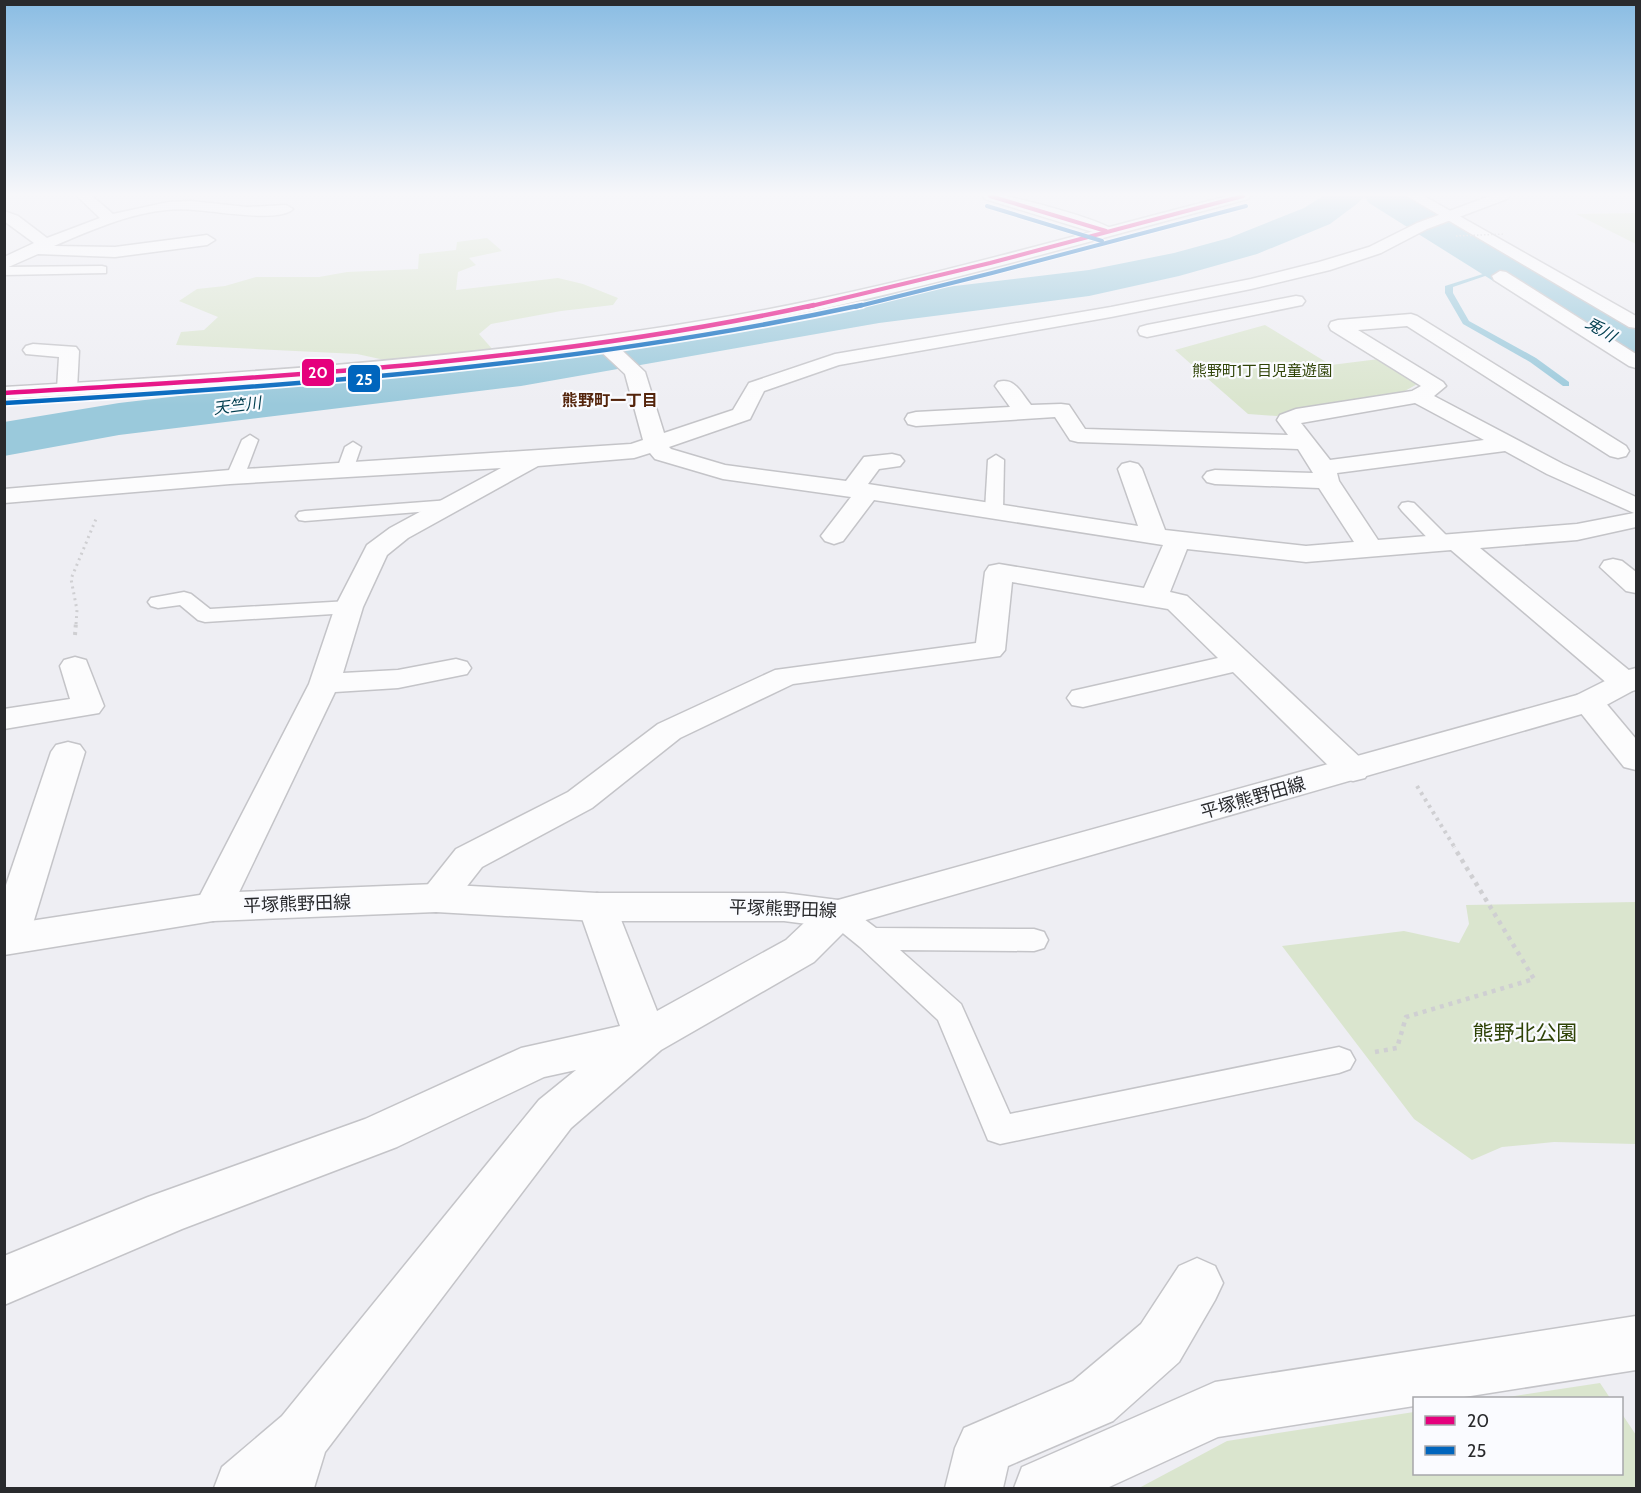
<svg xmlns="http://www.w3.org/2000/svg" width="1641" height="1493" font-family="Cabin,'Noto Sans JP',sans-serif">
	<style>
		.green { fill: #dae5ce }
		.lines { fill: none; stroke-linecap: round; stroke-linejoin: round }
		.stream { fill: #9ac9db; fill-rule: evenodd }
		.river { fill: #9ac9db; fill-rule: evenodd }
		.service-casing { stroke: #c4c4c8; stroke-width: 3 }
		.minor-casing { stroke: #c4c4c8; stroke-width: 3 }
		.tertiary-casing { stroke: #c4c4c8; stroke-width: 3 }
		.primary-casing { stroke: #c4c4c8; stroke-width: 3 }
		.path-far2 { stroke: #cfcfd2; stroke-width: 3; stroke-dasharray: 2 4; stroke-linecap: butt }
		.path-far1 { stroke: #cfcfd2; stroke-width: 4; stroke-dasharray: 3 4.5; stroke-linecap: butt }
		.path { stroke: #cfcfd2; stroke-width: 4.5; stroke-dasharray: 4 5; stroke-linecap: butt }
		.service { fill: #fcfcfd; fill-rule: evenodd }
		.minor { fill: #fcfcfd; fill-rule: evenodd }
		.tertiary { fill: #fcfcfd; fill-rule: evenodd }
		.primary { fill: #fcfcfd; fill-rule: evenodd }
		.path-bridge { stroke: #cfcfd2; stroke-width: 1.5; stroke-dasharray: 1.5 2; stroke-linecap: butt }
		.bus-1-far1-casing { stroke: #fafbff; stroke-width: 6 }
		.bus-1-casing { stroke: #fafbff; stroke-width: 8 }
		.bus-2-far1-casing { stroke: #fafbff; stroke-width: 6 }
		.bus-2-casing { stroke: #fafbff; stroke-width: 8 }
		.bus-1-far1 { stroke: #e5007d; stroke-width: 4 }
		.bus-1 { stroke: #e5007d; stroke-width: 4.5 }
		.bus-2-far1 { stroke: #0065bd; stroke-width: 4 }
		.bus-2 { stroke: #0065bd; stroke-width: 4.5 }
		.labels { text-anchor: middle; stroke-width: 4.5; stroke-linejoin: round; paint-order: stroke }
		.far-park-label { font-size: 15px; fill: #2f4307; stroke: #fafbff }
		.far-water-label { font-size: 16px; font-style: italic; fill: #003e4f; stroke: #fafbff }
		.far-neighbourhood-label { font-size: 16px; font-weight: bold; fill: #54240b; stroke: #fafbff }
		.street-label { font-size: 18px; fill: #292a2d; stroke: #fafbff }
		.near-park-label { font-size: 21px; fill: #2f4307; stroke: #fafbff }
		.line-badge { stroke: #fafbff; stroke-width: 2 }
		.badge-label { font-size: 16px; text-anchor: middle; font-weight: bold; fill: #fff }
	</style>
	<rect width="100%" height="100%" fill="#eeeef3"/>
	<g class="green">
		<polygon points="1636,213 1636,244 1576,214"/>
		<polygon points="487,238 502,251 469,258 476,265 458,272 456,290 558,278 583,284 618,298 613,305 561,311 491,324 479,334 494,351 394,362 357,354 176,345 181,332 204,330 218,317 179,301 197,289 225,286 256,277 319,277 347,272 418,269 419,254 456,250 457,242"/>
		<polygon points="1265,325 1331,365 1379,359 1421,382 1403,392 1291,411 1277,416 1248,414 1175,350"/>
		<polygon points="1636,902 1636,1144 1554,1142 1502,1147 1472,1160 1414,1119 1282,946 1404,931 1459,943 1469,924 1466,905"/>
		<polygon points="1600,1383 1610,1398 1501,1398"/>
		<polygon points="1414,1412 1414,1474 1622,1474 1622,1414 1636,1435 1636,1488 1139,1488 1227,1441"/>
	</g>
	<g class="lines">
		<polygon class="stream" points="1486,273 1491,274 1453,287 1453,293 1469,321 1536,358 1569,382 1569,386 1563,386 1530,362 1463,324 1445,293 1445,286"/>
		<polygon class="river" points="1323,196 1406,196 1636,330 1636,364 1619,360 1369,203 1364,196 1358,203 1330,224 1257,254 1179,276 1089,296 879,323 521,386 119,435 4,456 4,422 119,403 521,356 879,295 1089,270 1174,253 1229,238 1304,208"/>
		<g class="service-casing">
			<g id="service">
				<polygon points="102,266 106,267 106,273 4,275 4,267"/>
				<polygon points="250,435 258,440 244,477 241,481 229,481 226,477 242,440"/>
				<polygon points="353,442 361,447 352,473 340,473 337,469 345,447"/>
				<polygon points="996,455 1004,460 1003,510 1000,514 988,514 985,510 988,460"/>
				<polygon points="450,500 456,501 459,505 456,509 305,521 299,520 296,516 299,512 305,511"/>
				<polygon points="1408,502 1414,503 1450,539 1452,543 1450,547 1436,547 1402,511 1399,507 1402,503"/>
				<polygon points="184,592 191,594 210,609 349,601 356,603 359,607 356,611 349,613 205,622 198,620 180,605 158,608 151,606 148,602 151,598"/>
				<polygon points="838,904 848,907 876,928 1034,929 1044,932 1048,940 1044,948 1034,951 900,950 961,1004 1010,1114 1339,1047 1350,1051 1355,1060 1350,1069 1339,1073 1000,1144 988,1140 938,1020 860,947 828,921 824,914 828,907"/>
			</g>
		</g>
		<g class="minor-casing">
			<g id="minor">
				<path d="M77 196H92L113 214 168 202 191 201 247 207 286 205 293 209C280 223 214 211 195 210 146 205 97 228 54 246L115 247 207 235 215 240 207 245 115 257 38 254 4 269V257L34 243 4 221V211L18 216 47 238 100 218Z"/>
				<path d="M983 196C990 195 999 195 1006 196 1024 200 1104 220 1114 231L1106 236 985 199Z"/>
				<path d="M1490 196H1509L1507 199 1427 229 1381 253 1330 270 1251 289 1111 317 839 365 764 391 750 419 669 447 671 449 725 465 846 481 864 457 892 454 900 456 904 461 900 466 879 469 868 484 1138 526 1118 469 1122 464 1130 462 1138 464 1142 469 1165 530 1306 546 1354 542 1319 488 1215 484 1207 482 1203 477 1207 472 1215 470 1313 473 1298 449 1078 442 1070 440 1055 417 916 426 908 424 905 419 908 414 916 412 1010 407 995 386 998 382C1015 377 1021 393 1031 405L1061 404 1069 405 1085 429 1288 435 1277 420 1280 415 1296 409 1412 391 1421 386 1331 330 1329 326 1331 322 1338 320 1411 314 1417 316 1626 446 1629 451 1626 456 1618 458 1610 456 1407 326 1358 330 1443 382 1446 386 1434 396 1563 464 1636 497V527L1577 540 1480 548 1636 676V690L1626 692 1615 690 1451 550 1306 562 1187 549 1170 592 1187 596 1365 762 1370 770 1365 778 1353 781 1341 778 1233 672 1083 707 1072 705 1067 698 1072 691 1218 658 1168 609 1012 582 1005 650 1000 656 793 684 680 738 592 808 482 867 450 908 436 912 422 908 417 898 456 849 568 792 658 724 775 670 976 643 985 572 989 566 999 564 1144 588 1163 545 874 500 843 541 834 544 825 541 821 536 851 497 723 479 655 459 650 453 634 458 538 466 408 538 387 555 363 607 343 673 398 670 456 659 467 662 471 668 467 674 398 688 335 692 232 907 227 917 213 921 199 917 194 907 309 684 335 607 367 545 390 528 501 468 230 484 4 503V489L230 470 631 444 643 440 625 374 596 347 593 343 596 339H610L645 372 664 433 733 410 749 383 835 354 1111 307 1251 279 1319 262 1369 247 1417 223ZM1415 403 1484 440 1330 460 1301 423ZM1505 451 1547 474 1634 513 1577 524 1378 540 1339 481 1337 473Z"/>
				<polygon points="1500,271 1506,272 1636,354 1636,368 1629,366 1494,280 1492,276"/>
				<polygon points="1296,296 1302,297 1305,301 1302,305 1147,337 1140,335 1138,331 1140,327 1147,325"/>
				<polygon points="33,344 76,347 79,351 77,389 74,393 67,395 60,393 57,389 59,357 26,354 23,350 26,346"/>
				<polygon points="1613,559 1622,561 1636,572 1636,593 1626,591 1600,567 1604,561"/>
				<polygon points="75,657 86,660 104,706 99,713 4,729 4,709 70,699 60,666 64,660"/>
				<polygon points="1588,693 1599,695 1636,739 1636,770 1624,767 1572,702 1577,695"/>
				<polygon points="68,742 80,745 85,752 28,940 22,950 4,954 4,891 51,752 56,745"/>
				<polygon points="597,893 611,897 616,907 657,1011 786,940 824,904 838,900 852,904 857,914 852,924 814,962 661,1050 571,1128 325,1452 314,1488 214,1488 222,1467 282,1416 539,1100 576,1070 544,1077 397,1147 182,1229 4,1305 4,1256 148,1197 365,1119 521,1048 620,1026 578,907 583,897"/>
				<polygon points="1197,1258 1215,1266 1223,1283 1215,1300 1179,1362 1113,1421 1008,1466 1003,1488 945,1488 955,1448 964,1428 1073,1381 1141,1324 1179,1266"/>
				<polygon points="1636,1316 1636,1370 1458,1398 1414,1398 1414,1406 1218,1437 1107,1488 1014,1488 1022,1467 1215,1382"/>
			</g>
		</g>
		<g class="tertiary-casing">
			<g id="tertiary">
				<polygon points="1407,196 1424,196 1636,316 1636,328 1629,327"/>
				<polygon points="1636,668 1636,689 1599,709 838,928 784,921 597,921 436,912 213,921 4,955 4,925 213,893 436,884 597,893 784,893 838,900 1577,695 1625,671"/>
			</g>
		</g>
		<g class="primary-casing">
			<path id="primary" d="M1228 196H1250L1248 199C1076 244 905 296 730 327 490 370 248 385 4 399V387C248 373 490 358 731 316 899 287 1063 238 1228 196Z"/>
		</g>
		<polyline class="path-far2" points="76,624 77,610 71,579 96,519"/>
		<g class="path-far1">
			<polyline points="75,635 76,622"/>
			<polyline points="1417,786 1455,848"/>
		</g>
		<polyline class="path" points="1375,1052 1397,1048 1406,1017 1534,979 1454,847"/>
		<use href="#service" class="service"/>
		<use href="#minor" class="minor"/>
		<use href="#tertiary" class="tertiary"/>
		<use href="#primary" class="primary"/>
		<polyline class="path-bridge" points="1456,236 1505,234"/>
		<g class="bus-1-far1-casing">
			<g id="bus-1-far1">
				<polyline points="990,196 1106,231"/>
				<polyline points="807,307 990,263 1243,196"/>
			</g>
		</g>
		<g class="bus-1-casing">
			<path id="bus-1" d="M4 393C275 377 548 363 814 305"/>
		</g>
		<g class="bus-2-far1-casing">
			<g id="bus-2-far1">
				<polyline points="987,206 1102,241"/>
				<polyline points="855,307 992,273 1246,206"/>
			</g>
		</g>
		<g class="bus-2-casing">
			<path id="bus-2" d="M5 403C293 386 579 366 862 305"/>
		</g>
		<use href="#bus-1-far1" class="bus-1-far1"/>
		<use href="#bus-1" class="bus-1"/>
		<use href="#bus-2-far1" class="bus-2-far1"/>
		<use href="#bus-2" class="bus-2"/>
	</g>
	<linearGradient id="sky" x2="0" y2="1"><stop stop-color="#89bce3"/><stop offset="0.48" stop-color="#f7f7fa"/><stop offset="1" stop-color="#f7f7fa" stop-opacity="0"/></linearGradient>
	<rect width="1641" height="405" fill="url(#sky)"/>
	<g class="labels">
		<g class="far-park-label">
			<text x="1262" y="376">熊野町1丁目児童遊園</text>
		</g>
		<g class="far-water-label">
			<text transform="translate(1601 329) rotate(31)" y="6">兎川</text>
			<text transform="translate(237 405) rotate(-7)" y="6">天竺川</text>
		</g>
		<g class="far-neighbourhood-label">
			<text x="610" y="406">熊野町一丁目</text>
		</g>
		<g class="street-label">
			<text transform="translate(1253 798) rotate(-16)" y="6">平塚熊野田線</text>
			<text transform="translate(297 904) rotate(-2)" y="6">平塚熊野田線</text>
			<text transform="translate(783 909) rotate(2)" y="6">平塚熊野田線</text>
		</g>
		<g class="near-park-label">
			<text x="1525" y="1040">熊野北公園</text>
		</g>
	</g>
	<g class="line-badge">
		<rect x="301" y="358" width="34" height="29" rx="6" fill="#e5007d"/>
		<rect x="347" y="364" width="34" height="29" rx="6" fill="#0065bd"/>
	</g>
	<g class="badge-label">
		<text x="318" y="378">20</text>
		<text x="364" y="385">25</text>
	</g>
	<rect width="1641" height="1493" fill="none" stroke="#292a2d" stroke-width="12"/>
	<rect x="1413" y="1397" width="210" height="78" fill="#fafbff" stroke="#a6a7ab" stroke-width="1.5"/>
	<rect x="1425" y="1416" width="30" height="9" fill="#e5007d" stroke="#a6a7ab" stroke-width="1.5"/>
	<text x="1467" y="1427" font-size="18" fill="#292a2d">20</text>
	<rect x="1425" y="1446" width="30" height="9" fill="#0065bd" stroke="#a6a7ab" stroke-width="1.5"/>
	<text x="1467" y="1457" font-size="18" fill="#292a2d">25</text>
</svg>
